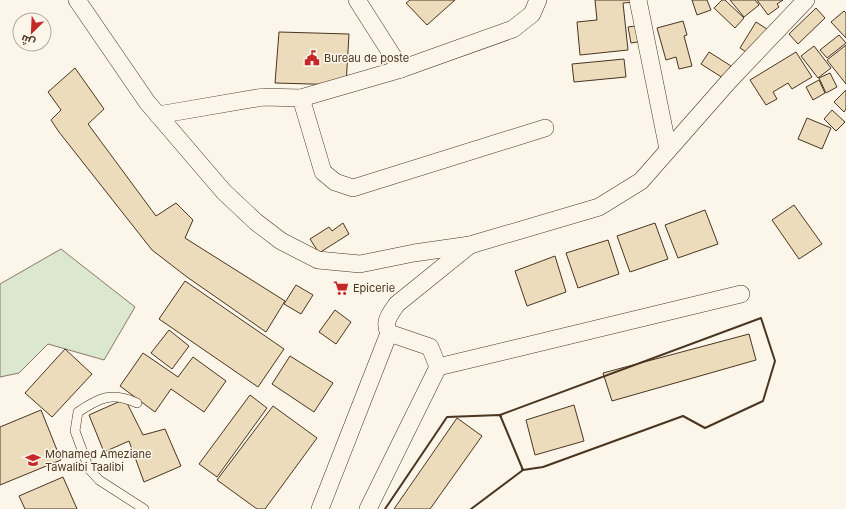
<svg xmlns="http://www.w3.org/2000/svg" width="846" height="509" font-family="Inter,Cairo,sans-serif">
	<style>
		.green { fill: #dce7d0; stroke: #887966 }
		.building { fill: #ecdcbc; stroke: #4a3520 }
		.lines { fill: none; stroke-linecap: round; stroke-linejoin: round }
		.lane-casing { stroke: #4a3520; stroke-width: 10 }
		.street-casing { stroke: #4a3520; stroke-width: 18 }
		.lane { stroke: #fbf6e9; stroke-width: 9 }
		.street { stroke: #fbf6e9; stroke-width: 17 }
		.wall { stroke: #4a3520; stroke-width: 2 }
		.labels { text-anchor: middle; stroke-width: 3; stroke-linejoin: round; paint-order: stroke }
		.poi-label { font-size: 11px; fill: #4a3520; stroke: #fbf6e9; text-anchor: start }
	</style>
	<rect width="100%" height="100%" fill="#fbf6e9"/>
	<polygon class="green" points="61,249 135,307 104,360 48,344 19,373 0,377 0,284"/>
	<g class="building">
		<polygon points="410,0 455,0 427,25 406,3"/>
		<polygon points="595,0 635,0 636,2 623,3 628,50 580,55 577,22 597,20"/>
		<polygon points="692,0 707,0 711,10 697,15"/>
		<polygon points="722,0 725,0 744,18 735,28 714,8"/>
		<polygon points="730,0 755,0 759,5 744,17"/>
		<polygon points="757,0 783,0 777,4 779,7 768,15"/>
		<polygon points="816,8 825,18 798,44 789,34"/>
		<polygon points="844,11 846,13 846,38 831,22"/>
		<polygon points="683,21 687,35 684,36 692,66 679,69 676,57 666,60 657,28"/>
		<polygon points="756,22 767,29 751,55 740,48"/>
		<polygon points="642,25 644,41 631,43 628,27"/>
		<polygon points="279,32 349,34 346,85 275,83"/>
		<polygon points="839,35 846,43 827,58 820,50"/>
		<polygon points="846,45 846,84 827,60"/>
		<polygon points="814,46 831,68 818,78 801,56"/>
		<polygon points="709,52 731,66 723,78 701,64"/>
		<polygon points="796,52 812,77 792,89 788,83 773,92 777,99 766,105 750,80"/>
		<polygon points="624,59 626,77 574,82 572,64"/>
		<polygon points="75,68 104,109 88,124 156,216 176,203 193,220 185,238 285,301 266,332 187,277 152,250 59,132 51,120 61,110 48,92"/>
		<polygon points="830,73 837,87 826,93 819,78"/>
		<polygon points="819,80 825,93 813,100 806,87"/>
		<polygon points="846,90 846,109 844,112 834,102"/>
		<polygon points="832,110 845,122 836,131 824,119"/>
		<polygon points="807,118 831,128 822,149 798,139"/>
		<polygon points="794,205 822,244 799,259 772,220"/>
		<polygon points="705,210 718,244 678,258 665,225"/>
		<polygon points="343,223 349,234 319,253 310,239 329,227 332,231"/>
		<polygon points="655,223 668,259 630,272 617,236"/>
		<polygon points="608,240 619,274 578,288 566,253"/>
		<polygon points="555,256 566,292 527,306 515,271"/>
		<polygon points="185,281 284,349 258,387 159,319"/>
		<polygon points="296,285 313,295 301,314 284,304"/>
		<polygon points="335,310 351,322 336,344 319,332"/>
		<polygon points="169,330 189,346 172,369 151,353"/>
		<polygon points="749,334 756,360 612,401 603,373"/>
		<polygon points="65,349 92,374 52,417 25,393"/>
		<polygon points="143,353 178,377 193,357 226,381 204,412 171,389 155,412 120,386"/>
		<polygon points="290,356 333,383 314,412 272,384"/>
		<polygon points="250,395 267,408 217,477 199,464"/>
		<polygon points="125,399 143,435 165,429 181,466 144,482 129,441 104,452 89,415"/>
		<polygon points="574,405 584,441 535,455 526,420"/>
		<polygon points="273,406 317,438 265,509 257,509 217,480"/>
		<polygon points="41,410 61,460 0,485 0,427"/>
		<polygon points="457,418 482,436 430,509 394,509"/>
		<polygon points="63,477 77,509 25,509 19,496"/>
	</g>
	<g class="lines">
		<g class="lane-casing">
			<path id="lane" d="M137 403C112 391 99 398 78 412L75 431 89 469 99 480 144 509"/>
		</g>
		<g class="street-casing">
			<g id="street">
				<polyline points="77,0 147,102 224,192 256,222 281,241 318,260 360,264 414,253 470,245 599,207 641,181 729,81 806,0"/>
				<polyline points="638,0 668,149"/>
				<polyline points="401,69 513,29 532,14 538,0"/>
				<polyline points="301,98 401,69 357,0"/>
				<polyline points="158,115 263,97 301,98 323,172 335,182 353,188 545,128"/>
				<polyline points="438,367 741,294"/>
				<polyline points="320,509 389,333"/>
				<path d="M368 509 438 367 430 347 389 333C383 322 390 314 397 304L470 245"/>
			</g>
		</g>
		<use href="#lane" class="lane"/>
		<use href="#street" class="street"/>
		<g class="wall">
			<polygon points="761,318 775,361 763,401 705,428 683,416 543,467 523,470 500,415"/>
			<polyline points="385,509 447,417 500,415 501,417"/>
			<polyline points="471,509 523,470 522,469"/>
		</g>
	</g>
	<defs>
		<g id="civic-bare" transform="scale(1.2)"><path d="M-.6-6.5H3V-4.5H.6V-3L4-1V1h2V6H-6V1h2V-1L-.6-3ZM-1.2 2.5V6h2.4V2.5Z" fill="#c62828" stroke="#fbf6e9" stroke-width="2.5" paint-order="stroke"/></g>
		<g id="supermarket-bare" transform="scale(1.2)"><path d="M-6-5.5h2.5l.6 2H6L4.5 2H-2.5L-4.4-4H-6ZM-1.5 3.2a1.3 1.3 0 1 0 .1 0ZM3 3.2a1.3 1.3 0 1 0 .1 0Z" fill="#c62828" stroke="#fbf6e9" stroke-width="2.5" paint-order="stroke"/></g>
		<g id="school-bare" transform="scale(1.2)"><path d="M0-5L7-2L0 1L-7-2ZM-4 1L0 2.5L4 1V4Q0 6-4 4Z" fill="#c62828" stroke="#fbf6e9" stroke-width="2.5" paint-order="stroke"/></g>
	</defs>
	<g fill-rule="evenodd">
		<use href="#civic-bare" x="312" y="58"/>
		<use href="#supermarket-bare" x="341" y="288"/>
		<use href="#school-bare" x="33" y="460"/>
	</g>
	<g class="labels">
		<g class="poi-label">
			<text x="324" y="62">Bureau de poste</text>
			<text x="353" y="292">Epicerie</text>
			<text x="45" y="458">Mohamed Ameziane<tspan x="45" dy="13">Tawalibi Taalibi</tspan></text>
		</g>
	</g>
	<g transform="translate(32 32) rotate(204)"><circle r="19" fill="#fbf6e9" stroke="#b4a999"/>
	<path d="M0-3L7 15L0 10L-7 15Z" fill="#c62828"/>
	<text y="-6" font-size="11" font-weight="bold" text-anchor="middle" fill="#4a3520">ش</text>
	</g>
</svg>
